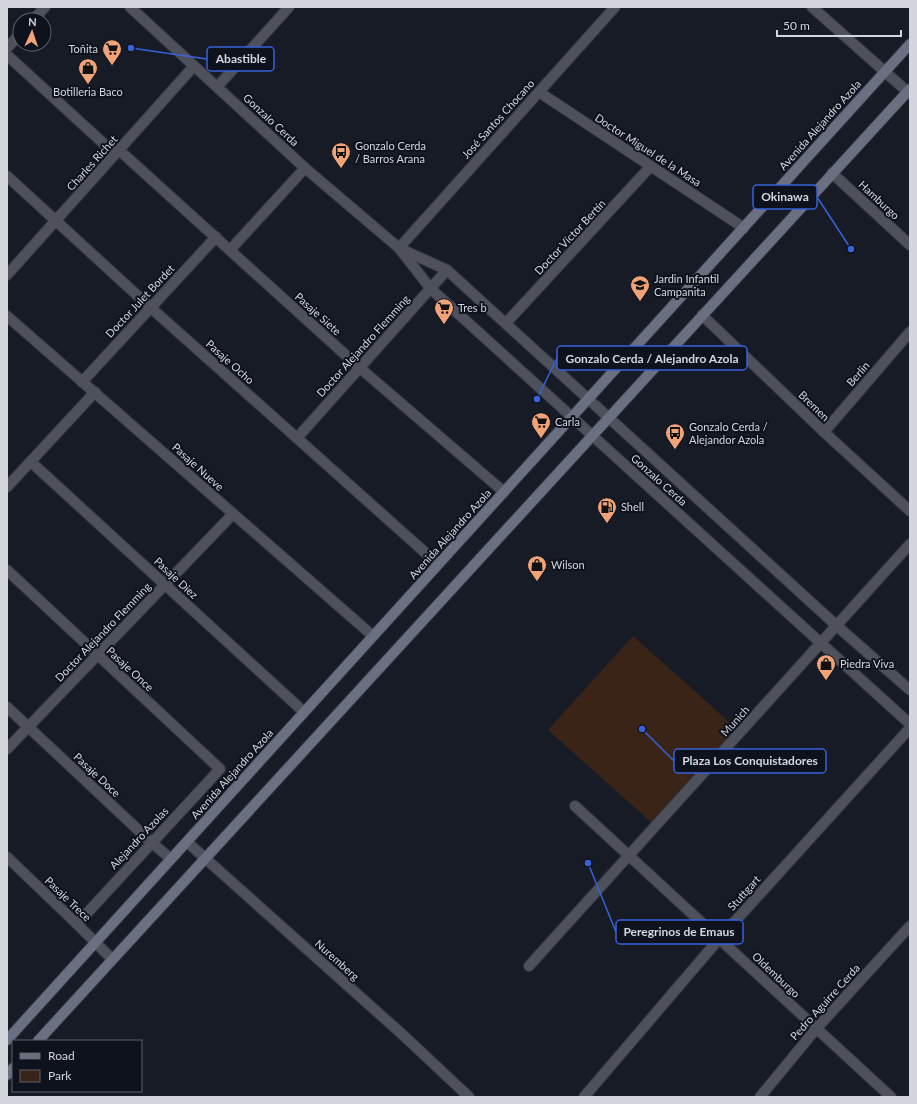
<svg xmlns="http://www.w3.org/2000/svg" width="917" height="1104" font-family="Lato,sans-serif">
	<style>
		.green { fill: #3a2417 }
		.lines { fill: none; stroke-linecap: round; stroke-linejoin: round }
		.minor-casing { stroke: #313540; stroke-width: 12 }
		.tertiary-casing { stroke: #313540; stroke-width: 12 }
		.secondary-casing { stroke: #313540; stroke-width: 12 }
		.minor { stroke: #4e515c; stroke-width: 10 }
		.tertiary { stroke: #4e515c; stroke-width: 10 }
		.secondary { stroke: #6a7081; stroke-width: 10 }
		.labels { text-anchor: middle; stroke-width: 4; stroke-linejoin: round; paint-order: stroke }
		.poi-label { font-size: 11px; fill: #d4d6de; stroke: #0e121d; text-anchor: start }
		.street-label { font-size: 11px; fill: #d4d6de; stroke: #0e121d }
		.leader { fill: none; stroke: #3862d9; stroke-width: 1.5 }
		.callout-dot { fill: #3862d9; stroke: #0e121d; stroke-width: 1.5 }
		.callout { fill: #0e121d; stroke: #3862d9; stroke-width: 1.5 }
		.callout-label { font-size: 12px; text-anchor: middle; font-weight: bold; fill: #d4d6de }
	</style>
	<rect width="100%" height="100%" fill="#171b26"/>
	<polygon class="green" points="633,636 736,728 651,822 548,730"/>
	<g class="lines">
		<g class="minor-casing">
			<g id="minor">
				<polyline points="812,7 910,94"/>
				<polyline points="33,20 45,7"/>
				<polyline points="7,48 20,34"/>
				<polyline points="7,55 115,154"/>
				<polyline points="217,87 289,7"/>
				<polyline points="539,92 744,228"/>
				<polyline points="119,150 360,368 504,492"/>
				<polyline points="832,173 910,245"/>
				<polyline points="7,176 150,307 438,564"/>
				<polyline points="399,248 615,7"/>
				<polyline points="230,250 305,168"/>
				<polyline points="7,275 194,66"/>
				<polyline points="702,315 824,432 910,511"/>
				<polyline points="7,316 373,636"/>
				<polyline points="506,323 651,166"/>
				<polyline points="82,382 216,237"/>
				<polyline points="824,432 910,332"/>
				<polyline points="297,438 447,270"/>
				<polyline points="31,462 304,712"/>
				<polyline points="7,487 95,392"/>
				<polyline points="7,570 220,769 77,924"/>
				<polyline points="7,707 151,842 171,859"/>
				<polyline points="7,749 233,514"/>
				<polyline points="575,806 891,1097"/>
				<polyline points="187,842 403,1035 469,1097"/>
				<polyline points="7,857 77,924 112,959"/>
				<polyline points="529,966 910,544"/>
				<polyline points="584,1097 719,939 910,728"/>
				<polyline points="760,1097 816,1029 910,926"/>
			</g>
		</g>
		<g class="tertiary-casing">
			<g id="tertiary">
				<polyline points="130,7 305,168 399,248 431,289 910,724"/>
				<polyline points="401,249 447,270 837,626 910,690"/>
			</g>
		</g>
		<g class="secondary-casing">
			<g id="secondary">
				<polyline points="7,1040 910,44"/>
				<polyline points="38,1041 910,89"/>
				<polyline points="7,1075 13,1068"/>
			</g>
		</g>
		<use href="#minor" class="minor"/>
		<use href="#tertiary" class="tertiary"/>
		<use href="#secondary" class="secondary"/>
	</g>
	<defs>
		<g id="supermarket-pin" transform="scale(1)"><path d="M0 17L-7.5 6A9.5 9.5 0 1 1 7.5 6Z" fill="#efa376" stroke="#0e121d"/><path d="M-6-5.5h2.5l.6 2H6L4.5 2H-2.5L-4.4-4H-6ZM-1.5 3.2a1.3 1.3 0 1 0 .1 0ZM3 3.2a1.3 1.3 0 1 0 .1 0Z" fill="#111"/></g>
		<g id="shop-pin" transform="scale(1)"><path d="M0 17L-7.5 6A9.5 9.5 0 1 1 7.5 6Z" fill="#efa376" stroke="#0e121d"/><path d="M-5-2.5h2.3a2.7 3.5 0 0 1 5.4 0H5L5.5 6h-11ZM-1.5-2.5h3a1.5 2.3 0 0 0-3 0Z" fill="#111"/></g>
		<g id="bus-pin" transform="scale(1)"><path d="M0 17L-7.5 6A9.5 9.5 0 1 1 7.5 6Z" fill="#efa376" stroke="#0e121d"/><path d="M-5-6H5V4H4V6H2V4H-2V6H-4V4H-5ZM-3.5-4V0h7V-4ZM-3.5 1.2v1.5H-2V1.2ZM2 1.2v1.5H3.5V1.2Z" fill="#111"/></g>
		<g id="school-pin" transform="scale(1)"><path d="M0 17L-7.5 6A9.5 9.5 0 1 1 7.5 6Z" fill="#efa376" stroke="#0e121d"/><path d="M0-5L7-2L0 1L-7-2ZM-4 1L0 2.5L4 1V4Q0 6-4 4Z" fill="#111"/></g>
		<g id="fuel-pin" transform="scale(1)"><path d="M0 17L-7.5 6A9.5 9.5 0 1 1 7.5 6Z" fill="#efa376" stroke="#0e121d"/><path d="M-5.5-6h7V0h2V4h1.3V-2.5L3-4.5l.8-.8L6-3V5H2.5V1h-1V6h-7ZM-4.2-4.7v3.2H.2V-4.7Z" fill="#111"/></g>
	</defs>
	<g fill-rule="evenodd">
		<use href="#supermarket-pin" x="112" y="49"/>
		<use href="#shop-pin" x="88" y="68"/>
		<use href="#bus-pin" x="341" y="152"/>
		<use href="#school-pin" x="640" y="285"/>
		<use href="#supermarket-pin" x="444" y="308"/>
		<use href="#supermarket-pin" x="541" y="422"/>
		<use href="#bus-pin" x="675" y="433"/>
		<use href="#fuel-pin" x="607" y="507"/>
		<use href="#shop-pin" x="537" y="565"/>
		<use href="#shop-pin" x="826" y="664"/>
	</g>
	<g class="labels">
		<g class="poi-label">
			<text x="98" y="53" text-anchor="end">Toñita</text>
			<text x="88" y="96" text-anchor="middle">Botilleria Baco</text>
			<text x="355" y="150">Gonzalo Cerda<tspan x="355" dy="13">/ Barros Arana</tspan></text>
			<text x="654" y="283">Jardin Infantil<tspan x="654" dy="13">Campanita</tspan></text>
			<text x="458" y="312">Tres b</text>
			<text x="555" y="426">Carla</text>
			<text x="689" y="431">Gonzalo Cerda /<tspan x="689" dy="13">Alejandor Azola</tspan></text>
			<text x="621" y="511">Shell</text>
			<text x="551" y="569">Wilson</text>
			<text x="840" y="668">Piedra Viva</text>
		</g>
		<g class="street-label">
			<text transform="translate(498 119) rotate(-48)" y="4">José Santos Chocano</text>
			<text transform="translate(271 120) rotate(43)" y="4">Gonzalo Cerda</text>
			<text transform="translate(820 125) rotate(-48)" y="4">Avenida Alejandro Azola</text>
			<text transform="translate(648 150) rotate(33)" y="4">Doctor Miguel de la Masa</text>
			<text transform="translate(92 163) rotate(-48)" y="4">Charles Richet</text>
			<text transform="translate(879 200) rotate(43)" y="4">Hamburgo</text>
			<text transform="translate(570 237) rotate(-47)" y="4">Doctor Víctor Bertín</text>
			<text transform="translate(140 301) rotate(-47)" y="4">Doctor Julet Bordet</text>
			<text transform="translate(318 314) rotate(42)" y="4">Pasaje Siete</text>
			<text transform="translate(363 346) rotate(-48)" y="4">Doctor Alejandro Flemming</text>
			<text transform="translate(230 362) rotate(42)" y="4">Pasaje Ocho</text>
			<text transform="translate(858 374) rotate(-49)" y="4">Berlin</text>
			<text transform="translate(814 406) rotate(44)" y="4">Bremen</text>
			<text transform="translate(198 467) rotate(42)" y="4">Pasaje Nueve</text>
			<text transform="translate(659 480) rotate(42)" y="4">Gonzalo Cerda</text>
			<text transform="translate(450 534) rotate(-48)" y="4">Avenida Alejandro Azola</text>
			<text transform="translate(176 578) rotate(43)" y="4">Pasaje Diez</text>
			<text transform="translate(103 632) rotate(-46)" y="4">Doctor Alejandro Flemming</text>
			<text transform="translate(130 669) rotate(43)" y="4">Pasaje Once</text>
			<text transform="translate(735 721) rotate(-48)" y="4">Munich</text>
			<text transform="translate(232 774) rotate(-48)" y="4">Avenida Alejandro Azola</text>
			<text transform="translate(97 775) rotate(43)" y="4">Pasaje Doce</text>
			<text transform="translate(139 838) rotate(-47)" y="4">Alejandro Azolas</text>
			<text transform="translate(744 893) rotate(-48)" y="4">Stuttgart</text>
			<text transform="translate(68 899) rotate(44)" y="4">Pasaje Trece</text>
			<text transform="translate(337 960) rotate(42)" y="4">Nuremberg</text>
			<text transform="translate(776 975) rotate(43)" y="4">Oldemburgo</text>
			<text transform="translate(825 1002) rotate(-48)" y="4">Pedro Aguirre Cerda</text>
		</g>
	</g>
	<path class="leader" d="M131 48L207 59M851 249L817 197M537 399L557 358M642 729L674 761M588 863L616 932"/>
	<g class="callout-dot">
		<circle cx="131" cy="48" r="4"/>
		<circle cx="851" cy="249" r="4"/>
		<circle cx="537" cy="399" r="4"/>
		<circle cx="642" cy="729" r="4"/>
		<circle cx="588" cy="863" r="4"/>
	</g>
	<g class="callout">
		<rect x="207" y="47" width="67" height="24" rx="4"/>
		<rect x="753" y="185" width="64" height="24" rx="4"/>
		<rect x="557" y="346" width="190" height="24" rx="4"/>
		<rect x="674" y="749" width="152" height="24" rx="4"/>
		<rect x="616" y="920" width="127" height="24" rx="4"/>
	</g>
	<g class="callout-label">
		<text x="241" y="63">Abastible</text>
		<text x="785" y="201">Okinawa</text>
		<text x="652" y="363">Gonzalo Cerda / Alejandro Azola</text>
		<text x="750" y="765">Plaza Los Conquistadores</text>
		<text x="679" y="936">Peregrinos de Emaus</text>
	</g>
	<rect width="917" height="1104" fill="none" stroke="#d4d6de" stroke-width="16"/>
	<rect x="12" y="1040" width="130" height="52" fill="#0e121d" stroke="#5d606a"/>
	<rect x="20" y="1053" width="20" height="6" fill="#6a7081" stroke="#5d606a"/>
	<text x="48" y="1060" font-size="12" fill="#d4d6de">Road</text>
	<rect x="20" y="1070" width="20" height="12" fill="#3a2417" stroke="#5d606a"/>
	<text x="48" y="1080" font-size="12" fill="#d4d6de">Park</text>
	<g transform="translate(32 32) rotate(3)"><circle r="19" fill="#0e121d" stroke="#5d606a"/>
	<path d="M0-3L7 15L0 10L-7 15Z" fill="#efa376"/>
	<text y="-6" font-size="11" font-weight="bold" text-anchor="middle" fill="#d4d6de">N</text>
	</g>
	<path d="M777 30v6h124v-6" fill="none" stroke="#d4d6de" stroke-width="2"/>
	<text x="783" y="30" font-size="12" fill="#d4d6de" stroke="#0e121d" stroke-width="3" paint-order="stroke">50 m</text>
</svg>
